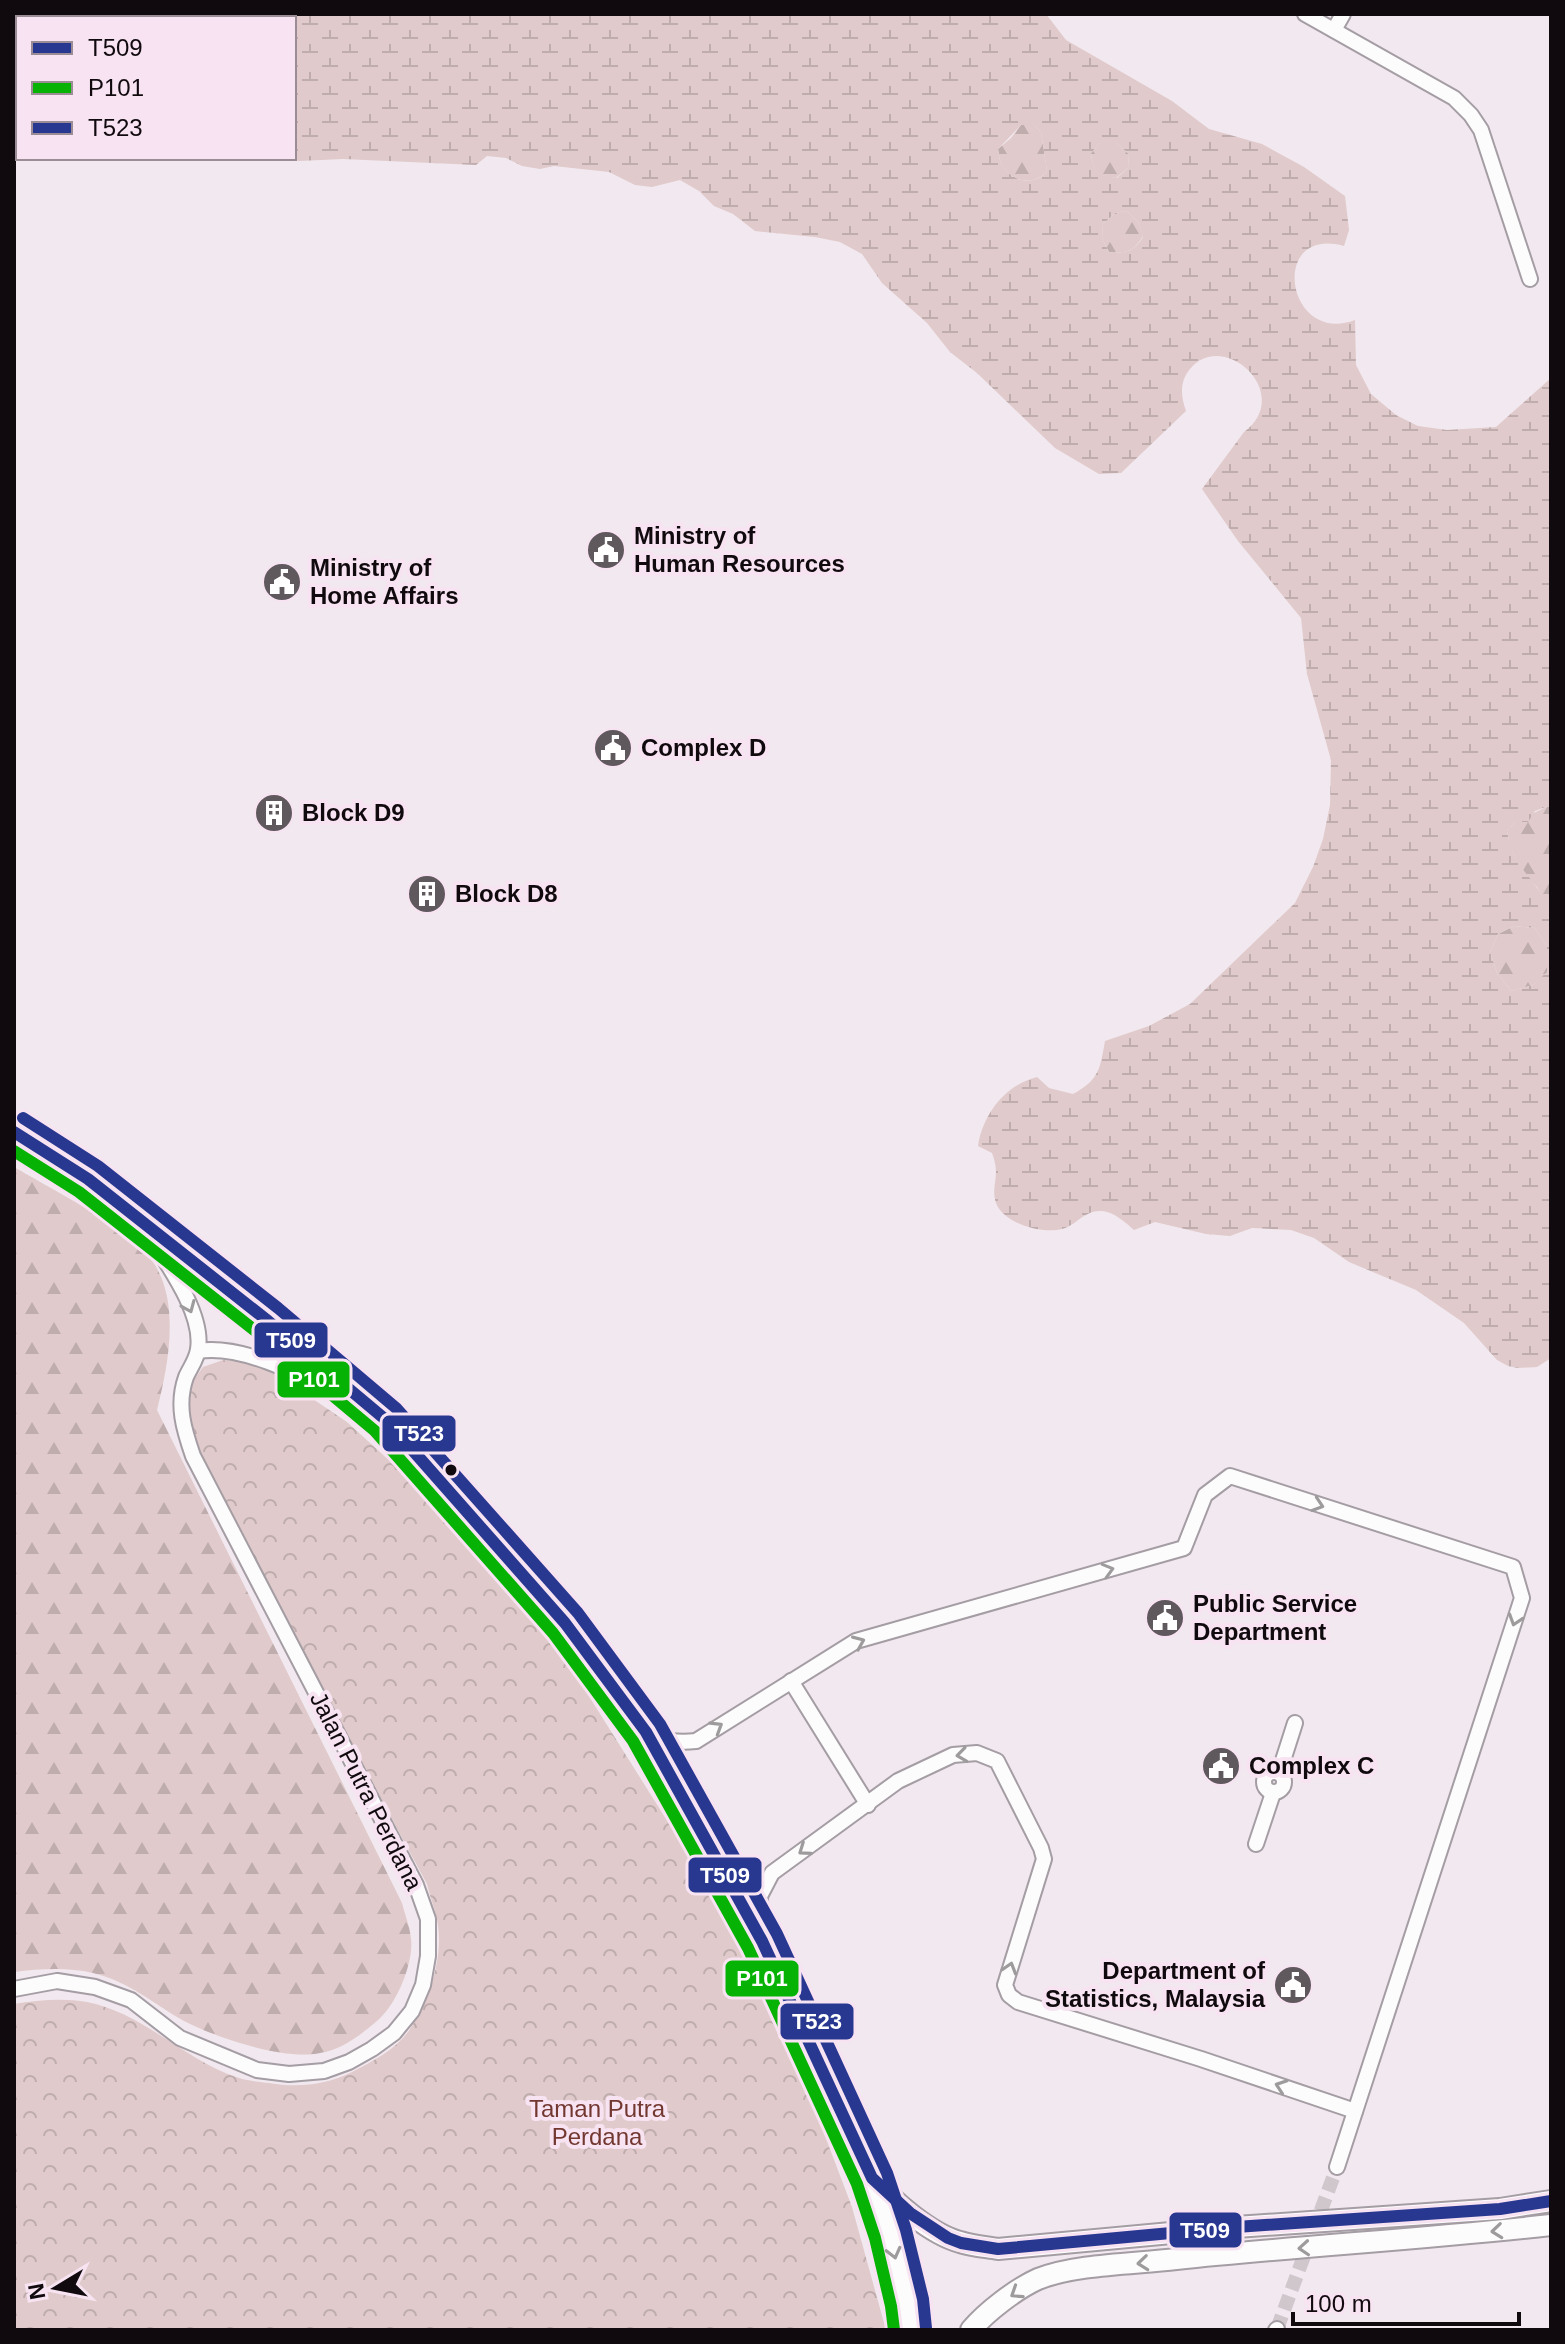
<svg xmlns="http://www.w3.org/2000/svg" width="1565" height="2344" font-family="Arial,sans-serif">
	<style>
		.forest { fill: url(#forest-firs) }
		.wetland { fill: url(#wetland-marsh); fill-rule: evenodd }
		.park { fill: url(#park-crowns) }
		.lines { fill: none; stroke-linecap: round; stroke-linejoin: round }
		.street-tunnel { stroke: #d0c7cd; stroke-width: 14; stroke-dasharray: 14 7; stroke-linecap: butt }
		.street-casing { stroke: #a49da3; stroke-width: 18 }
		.secondary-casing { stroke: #a49da3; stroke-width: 24 }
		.primary-casing { stroke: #a49da3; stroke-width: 26 }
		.street { stroke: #fdfcfd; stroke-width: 14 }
		.secondary { stroke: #fdfcfd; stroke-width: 20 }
		.primary { stroke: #fdfcfd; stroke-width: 22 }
		.bus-1-casing { stroke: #f7e3f1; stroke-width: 18 }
		.bus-2-casing { stroke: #f7e3f1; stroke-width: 18 }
		.bus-3-casing { stroke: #f7e3f1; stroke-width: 18 }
		.bus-1 { stroke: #283890; stroke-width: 12 }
		.bus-2 { stroke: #06b304; stroke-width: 12 }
		.bus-3 { stroke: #283890; stroke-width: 12 }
		.oneway { stroke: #9e9b9d }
		.bus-dot { fill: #100a0e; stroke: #f7e3f1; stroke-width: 3 }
		.labels { text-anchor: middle; stroke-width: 8; stroke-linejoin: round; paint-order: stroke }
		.poi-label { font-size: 24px; font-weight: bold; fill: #100a0e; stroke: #f7e3f1; text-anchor: start }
		.street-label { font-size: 24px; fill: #100a0e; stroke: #f7e3f1 }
		.park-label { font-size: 24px; fill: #723830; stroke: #f7e3f1 }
		.line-badge { stroke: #f7e3f1; stroke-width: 3 }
		.badge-label { font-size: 22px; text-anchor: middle; font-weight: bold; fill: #fff }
	</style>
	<defs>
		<pattern id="forest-firs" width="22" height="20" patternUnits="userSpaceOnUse" patternTransform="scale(2)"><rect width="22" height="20" fill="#e0cacb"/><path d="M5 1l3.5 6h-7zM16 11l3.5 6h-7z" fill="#bfacad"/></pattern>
		<pattern id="wetland-marsh" width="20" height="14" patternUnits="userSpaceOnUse" patternTransform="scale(2)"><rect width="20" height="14" fill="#e0cacb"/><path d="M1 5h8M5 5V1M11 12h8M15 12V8" fill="none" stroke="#bfacad"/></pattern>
		<pattern id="park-crowns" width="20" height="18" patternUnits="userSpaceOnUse" patternTransform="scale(2)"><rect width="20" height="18" fill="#e0cacb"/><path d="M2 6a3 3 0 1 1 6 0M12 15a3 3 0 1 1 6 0" fill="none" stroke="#bfacad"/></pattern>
	</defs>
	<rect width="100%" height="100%" fill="#f2e8ef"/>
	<g class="forest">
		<path d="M1021 125H1034L1041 132 1047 171C1034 187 1010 182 1001 163 999 159 999 154 998 149L1011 138Z"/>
		<path d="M1100 143H1116L1129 154 1128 168 1116 178C1097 175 1093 173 1091 153Z"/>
		<path d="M1127 211 1139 223 1143 236C1134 251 1126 254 1109 252L1102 238 1103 224 1115 213Z"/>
		<polygon points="1548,806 1551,810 1551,906 1544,902 1537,887 1522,872 1510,846 1507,831 1515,822"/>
		<polygon points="1514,926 1535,928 1547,947 1547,973 1533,985 1511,991 1497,973 1490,952 1498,934"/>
		<path d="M14 1167C51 1189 134 1230 155 1265 180 1306 168 1366 157 1410L402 1903C405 1915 410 1927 411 1939 414 1963 396 2006 377 2021 359 2036 343 2049 320 2053 286 2061 214 2037 184 2021 154 2004 128 1981 93 1973 66 1967 41 1969 14 1972Z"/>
	</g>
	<path class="wetland" d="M109 14H1046L1066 40 1172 101 1209 129 1262 144 1304 167 1345 196 1349 230 1344 246C1268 225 1286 346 1355 320L1356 365 1371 394 1396 415 1418 426 1447 430 1496 427 1551 378V810L1548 806 1535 811 1528 822H1515L1507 831C1511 855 1520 866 1535 885 1541 893 1542 900 1551 906V1358L1537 1367 1518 1368 1508 1366 1497 1360 1464 1323 1416 1290 1349 1262 1314 1238 1291 1230 1252 1228 1230 1236 1206 1234 1155 1222 1134 1230C1125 1222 1114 1212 1102 1211 1084 1210 1077 1225 1062 1229 1042 1234 1004 1224 996 1203 992 1191 996 1183 996 1171 996 1166 994 1158 992 1153L978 1146C983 1114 1005 1085 1037 1077L1049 1088 1073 1094C1099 1080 1100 1069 1105 1041L1149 1026 1190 1004 1295 903 1313 867 1323 839 1330 805 1331 760 1307 674 1301 618 1238 541 1202 489 1244 432C1295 394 1224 328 1190 369 1179 382 1181 397 1186 411L1121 473 1099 474 1055 448 977 373 950 352 927 323 882 283 862 254 840 242 815 237 755 231 733 214 714 206 699 191 680 180 652 187 635 185 609 172 554 166 540 169 522 166 506 158 487 156 476 165 343 159 299 161 288 158H294V18H110ZM1021 125H1034L1041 132 1047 171C1035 187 1010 182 1001 163 999 159 999 154 998 149ZM1100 143H1116L1129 154 1128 168 1117 178C1098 175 1093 173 1091 153ZM1127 211 1139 223 1143 237C1134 251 1126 254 1109 252L1102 238 1103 224 1115 213ZM1514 926 1535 928 1547 947V972L1533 985 1511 991 1497 973 1490 952 1498 934Z"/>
	<path class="park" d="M223 1360 243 1362 270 1370 347 1422 435 1502 565 1658 715 1897 795 2057 852 2207 886 2330H14V2004C37 2000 64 1998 87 2002 144 2013 185 2061 239 2078 249 2081 260 2082 269 2083 298 2088 326 2085 352 2072 373 2061 397 2049 410 2029 429 2001 443 1959 438 1925 436 1911 430 1897 427 1884L212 1487 196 1453 185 1403 193 1381 203 1367Z"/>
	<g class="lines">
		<polyline class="street-tunnel" points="1277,2329 1337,2167"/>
		<g class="street-casing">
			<g id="street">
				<polyline points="1305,14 1454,98 1471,115 1481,130 1530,279"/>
				<polyline points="1334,30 1343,14"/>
				<path d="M198 1351C248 1343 314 1383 358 1405"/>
				<polyline points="791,1681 868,1805"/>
				<path d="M646 1732C664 1741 676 1743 696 1741L856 1641 1184 1548 1205 1495 1230 1476 1513 1567 1522 1598 1337 2167"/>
				<circle cx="1274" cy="1782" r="10"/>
				<polyline points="1279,1773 1295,1723"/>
				<polyline points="1256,1844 1273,1793"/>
				<polyline points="761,1933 760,1896 772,1873 898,1781 953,1755 977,1753 997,1761 1041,1848 1044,1859 1005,1985 1009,1995 1018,2002 1201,2059 1355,2111"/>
				<path d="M14 1989 57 1981 95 1987 131 2000 180 2038 257 2070 289 2074 324 2071 349 2062 372 2049 394 2033 412 2011 423 1985 428 1956V1919L416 1885 193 1456C184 1430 176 1405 186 1377 190 1368 197 1359 198 1349 204 1312 164 1260 146 1230"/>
				<polyline points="1276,2330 1277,2329"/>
			</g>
		</g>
		<g class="secondary-casing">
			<g id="secondary">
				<path d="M872 2178C893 2201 930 2234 960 2242 972 2246 986 2247 998 2249L1236 2227 1500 2209 1551 2201"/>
				<path d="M971 2330C986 2312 1016 2289 1038 2279 1076 2264 1135 2264 1176 2259 1301 2246 1426 2239 1551 2225"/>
			</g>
		</g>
		<g class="primary-casing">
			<polyline id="primary" points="14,1132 88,1179 268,1321 386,1420 565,1623 646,1732 762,1941 872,2178 890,2234 907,2303 910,2330"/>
		</g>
		<use href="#street" class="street"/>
		<use href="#secondary" class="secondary"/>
		<use href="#primary" class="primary"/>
		<g class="bus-1-casing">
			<polyline id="bus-1" points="14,1132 88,1179 268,1321 386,1420 565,1623 646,1732 762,1941 872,2178 910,2213 948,2238 961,2243 998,2249 1236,2227 1500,2209 1551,2201"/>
		</g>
		<g class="bus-2-casing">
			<polyline id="bus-2" points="14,1151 79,1192 258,1333 375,1431 553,1633 633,1741 748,1948 857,2184 875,2238 891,2306 894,2330"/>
		</g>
		<g class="bus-3-casing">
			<polyline id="bus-3" points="23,1118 98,1166 278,1308 396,1408 578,1613 660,1724 777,1934 887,2173 906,2230 923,2299 926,2328"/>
		</g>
		<use href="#bus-1" class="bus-1"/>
		<use href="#bus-2" class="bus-2"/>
		<use href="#bus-3" class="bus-3"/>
	</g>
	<defs><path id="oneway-chevron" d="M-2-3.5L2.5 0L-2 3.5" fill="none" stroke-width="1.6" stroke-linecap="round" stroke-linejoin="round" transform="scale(2)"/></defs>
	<g class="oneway">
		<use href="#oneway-chevron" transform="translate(189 1307) rotate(67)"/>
		<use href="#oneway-chevron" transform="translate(1318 1505) rotate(18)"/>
		<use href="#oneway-chevron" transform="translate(1108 1570) rotate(-16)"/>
		<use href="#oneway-chevron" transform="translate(1515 1620) rotate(108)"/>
		<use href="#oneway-chevron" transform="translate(859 1642) rotate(-23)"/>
		<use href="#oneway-chevron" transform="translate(717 1727) rotate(-32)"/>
		<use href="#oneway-chevron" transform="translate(962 1755) rotate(172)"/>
		<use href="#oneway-chevron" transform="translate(804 1850) rotate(145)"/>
		<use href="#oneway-chevron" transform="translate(1010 1968) rotate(-73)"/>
		<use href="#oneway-chevron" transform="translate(1281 2086) rotate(-161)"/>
		<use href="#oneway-chevron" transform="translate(1497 2231) rotate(174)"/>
		<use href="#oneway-chevron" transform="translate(1304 2248) rotate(176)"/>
		<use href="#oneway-chevron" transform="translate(894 2253) rotate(76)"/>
		<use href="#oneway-chevron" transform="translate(1143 2263) rotate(174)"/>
		<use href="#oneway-chevron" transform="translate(1016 2293) rotate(147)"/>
	</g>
	<defs>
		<g id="civic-disc" transform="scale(2)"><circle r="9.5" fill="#5f585d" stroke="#f7e3f1"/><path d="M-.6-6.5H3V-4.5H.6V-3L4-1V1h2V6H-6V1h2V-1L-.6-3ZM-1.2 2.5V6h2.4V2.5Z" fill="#fff"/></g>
		<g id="building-disc" transform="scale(2)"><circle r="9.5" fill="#5f585d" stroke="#f7e3f1"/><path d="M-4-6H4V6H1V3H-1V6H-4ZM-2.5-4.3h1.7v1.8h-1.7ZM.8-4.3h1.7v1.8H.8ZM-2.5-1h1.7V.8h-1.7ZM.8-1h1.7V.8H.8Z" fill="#fff"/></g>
	</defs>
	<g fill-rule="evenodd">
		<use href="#civic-disc" x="606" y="550"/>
		<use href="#civic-disc" x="282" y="582"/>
		<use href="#civic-disc" x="613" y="748"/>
		<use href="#building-disc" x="274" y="813"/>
		<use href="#building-disc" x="427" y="894"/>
		<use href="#civic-disc" x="1165" y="1618"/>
		<use href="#civic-disc" x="1221" y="1766"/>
		<use href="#civic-disc" x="1293" y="1985"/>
	</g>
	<circle class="bus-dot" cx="451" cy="1470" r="7"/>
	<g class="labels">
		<g class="poi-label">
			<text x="634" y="544">Ministry of<tspan x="634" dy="28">Human Resources</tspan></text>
			<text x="310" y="576">Ministry of<tspan x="310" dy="28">Home Affairs</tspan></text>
			<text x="641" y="756">Complex D</text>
			<text x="302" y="821">Block D9</text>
			<text x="455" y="902">Block D8</text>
			<text x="1193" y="1612">Public Service<tspan x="1193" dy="28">Department</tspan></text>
			<text x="1249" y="1774">Complex C</text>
			<text x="1265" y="1979" text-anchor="end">Department of<tspan x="1265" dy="28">Statistics, Malaysia</tspan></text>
		</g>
		<g class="street-label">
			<text transform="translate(366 1791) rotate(63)" y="8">Jalan Putra Perdana</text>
		</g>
		<g class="park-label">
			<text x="597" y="2117">Taman Putra<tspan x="597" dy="28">Perdana</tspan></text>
		</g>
	</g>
	<g class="line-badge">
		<rect x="253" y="1321" width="76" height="38" rx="8" fill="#283890"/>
		<rect x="276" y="1360" width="75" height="39" rx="8" fill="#06b304"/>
		<rect x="381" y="1414" width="76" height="39" rx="8" fill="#283890"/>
		<rect x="687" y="1856" width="76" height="38" rx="8" fill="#283890"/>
		<rect x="724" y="1959" width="76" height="39" rx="8" fill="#06b304"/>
		<rect x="779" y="2002" width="76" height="39" rx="8" fill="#283890"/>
		<rect x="1168" y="2211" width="75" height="38" rx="8" fill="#283890"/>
	</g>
	<g class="badge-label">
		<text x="291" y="1348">T509</text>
		<text x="314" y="1387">P101</text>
		<text x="419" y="1441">T523</text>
		<text x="725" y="1883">T509</text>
		<text x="762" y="1986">P101</text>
		<text x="817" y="2029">T523</text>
		<text x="1205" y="2238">T509</text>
	</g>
	<rect width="1565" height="2344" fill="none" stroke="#100a0e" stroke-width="32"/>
	<rect x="16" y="16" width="280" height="144" fill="#f7e3f1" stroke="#9b8c96" stroke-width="2"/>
	<rect x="32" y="42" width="40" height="12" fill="#283890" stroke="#9b8c96" stroke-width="2"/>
	<text x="88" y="56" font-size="24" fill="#100a0e">T509</text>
	<rect x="32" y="82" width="40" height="12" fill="#06b304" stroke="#9b8c96" stroke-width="2"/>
	<text x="88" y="96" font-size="24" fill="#100a0e">P101</text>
	<rect x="32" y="122" width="40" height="12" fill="#283890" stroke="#9b8c96" stroke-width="2"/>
	<text x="88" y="136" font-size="24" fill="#100a0e">T523</text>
	<g transform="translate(56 2288) rotate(260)" stroke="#f7e3f1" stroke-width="6" paint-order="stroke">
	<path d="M0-6L14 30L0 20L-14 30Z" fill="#100a0e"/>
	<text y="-12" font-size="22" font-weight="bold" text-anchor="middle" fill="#100a0e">N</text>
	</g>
	<path d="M1293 2312v12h226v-12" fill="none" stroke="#100a0e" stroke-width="4"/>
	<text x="1305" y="2312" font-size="24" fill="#100a0e" stroke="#f7e3f1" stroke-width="6" paint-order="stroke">100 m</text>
</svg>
